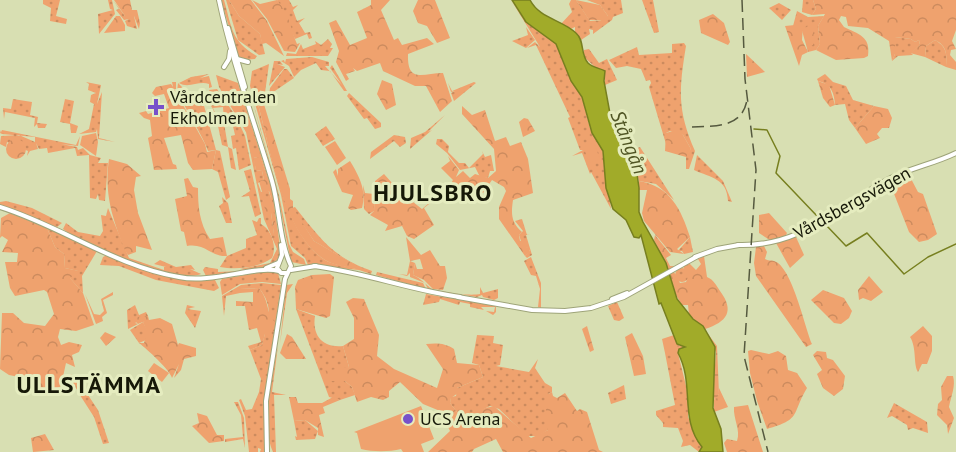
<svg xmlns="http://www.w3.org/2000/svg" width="956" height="452" font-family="'PT Sans',sans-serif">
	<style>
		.grass { fill: url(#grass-dots); fill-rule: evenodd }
		.forest { fill: url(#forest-crowns) }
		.wetland { fill: url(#wetland-marsh) }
		.pitch { fill: #efa26e }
		.water { fill: #a1ab29; stroke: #777f1f; stroke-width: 1.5 }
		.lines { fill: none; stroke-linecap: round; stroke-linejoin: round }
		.stream { stroke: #777f1f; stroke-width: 1.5 }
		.secondary-casing { stroke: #9ea479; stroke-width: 6 }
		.secondary { stroke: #fff; stroke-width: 4 }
		.rail { stroke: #55593f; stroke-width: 1.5; stroke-dasharray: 12 6; stroke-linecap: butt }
		.poi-dot { fill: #7751ca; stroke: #e5ecbf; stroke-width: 2 }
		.labels { text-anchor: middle; stroke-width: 6; stroke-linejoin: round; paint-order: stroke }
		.poi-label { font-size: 18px; fill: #161808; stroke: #e5ecbf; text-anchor: start }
		.street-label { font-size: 18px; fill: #161808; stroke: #e5ecbf }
		.water-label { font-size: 20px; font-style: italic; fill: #505524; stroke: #e5ecbf }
		.district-label { font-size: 24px; font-weight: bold; letter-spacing: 1.5px; fill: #161808; stroke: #e5ecbf }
	</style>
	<defs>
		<pattern id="grass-dots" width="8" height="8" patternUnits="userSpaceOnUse" patternTransform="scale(1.5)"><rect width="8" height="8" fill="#efa26e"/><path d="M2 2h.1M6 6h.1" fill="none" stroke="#cc8b5e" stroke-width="1.8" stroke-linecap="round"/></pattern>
		<pattern id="forest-crowns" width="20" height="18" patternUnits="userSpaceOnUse" patternTransform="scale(1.5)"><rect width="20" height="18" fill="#efa26e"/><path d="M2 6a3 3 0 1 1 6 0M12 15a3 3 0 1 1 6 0" fill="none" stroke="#cc8b5e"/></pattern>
		<pattern id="wetland-marsh" width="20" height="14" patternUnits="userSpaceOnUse" patternTransform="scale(1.5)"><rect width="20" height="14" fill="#efa26e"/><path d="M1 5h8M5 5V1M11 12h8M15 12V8" fill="none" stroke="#cc8b5e"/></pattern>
	</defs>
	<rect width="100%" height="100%" fill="#d8dfb2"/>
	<g class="grass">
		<polygon points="43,0 60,0 56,16 67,19 66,24 50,21 51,8 43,4"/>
		<polygon points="108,0 112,0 115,14 99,34 98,14 113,10 110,9"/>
		<polygon points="113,0 125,16 134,16 137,29 127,26 125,21 129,19 124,20 116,10 119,9"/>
		<path d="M221 0H224C232 28 231 41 257 56L255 59 242 60 238 57Z"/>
		<polygon points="226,0 229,0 239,16 260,34 265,54 259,55 238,40"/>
		<polygon points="277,0 289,0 293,7 298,5 293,10 297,21 305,18 299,23 305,33 310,32 312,38 309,39 307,34 295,39"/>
		<polygon points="511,0 526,22 556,44 571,81 582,97 590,128 603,151 611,209 591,172 590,174 582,153 572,156 583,150 580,150 568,118 570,117 536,45 527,48 535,42 540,47"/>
		<polygon points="571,0 576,0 590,21 600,21 608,16 600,5 587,0 621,0 623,13 613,17 612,20 593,34 593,30 589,29 590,34 581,40 575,32 575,27 571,29 560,25 572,12 569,4"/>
		<polygon points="642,0 653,0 659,32 654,33"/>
		<polygon points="803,0 813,0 816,9 812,15 802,12"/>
		<polygon points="779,3 791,10 782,20 769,8"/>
		<polygon points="797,11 808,17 824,16 818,26 820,44 816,50 808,52 801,27 793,26"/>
		<polygon points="526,27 535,40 526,48 512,41 528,35"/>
		<polygon points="895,37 911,39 915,42 919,40 920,45 911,53 913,55 898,56 892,61 895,54"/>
		<polygon points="328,39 332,44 330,48 333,48 328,56 286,56 287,53 296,54 301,44 303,49 316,44 315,41 321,45"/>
		<path d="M935 40C947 47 947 54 946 67L925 57 926 46Z"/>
		<path d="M672 44 684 43 686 46C679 89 677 110 695 151L689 169H686V155L691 149 683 135 670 131 666 133V144L649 87 651 83 650 80 646 81 641 69 627 66 616 68 609 60 637 47 639 55 672 53Z"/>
		<polygon points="589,49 599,63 607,59 617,80 605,85 605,76 584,57 584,50"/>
		<polygon points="312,57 329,62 329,66 325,66 342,85 330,68 332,65 347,91 344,91 330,71 321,70 316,63 301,70 294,77 289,66 281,61 284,60 285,63 286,59"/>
		<polygon points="274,61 280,61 283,65 277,64 285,67 269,86"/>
		<path d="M269 64 264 100 261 90 256 97C269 142 283 234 325 260 333 265 347 266 356 269L353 264 314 241 292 208 295 207C320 238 332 257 372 271L371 274 359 270 308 265 305 258 291 246 281 195 250 86 252 71Z"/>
		<polygon points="284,69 287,69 294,78 269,95 270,88"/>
		<path d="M209 74 200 78 209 76 212 87 209 88V84C199 80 189 89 179 83L191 77Z"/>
		<path d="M825 74 833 82 846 86 853 100 874 106 855 128 849 120 845 104 835 105C834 92 831 84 818 81L817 79Z"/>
		<path d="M216 75 238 83 272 189 281 254C275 267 254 272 240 269L270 263 277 249 264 219 246 132 219 87ZM254 157 261 159C270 184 274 207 274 234L271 213 263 200 268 201 271 198 268 189 261 192 258 183 264 180 262 171 256 170Z"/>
		<polygon points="86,82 101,85 97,104 102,92 99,138 115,142 98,139 97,129 96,132 79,134 89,129 94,104 90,102 91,95 96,93 88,90 89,84"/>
		<polygon points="474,82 476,83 454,101 451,93 455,91 451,92 448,83 452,91"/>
		<path d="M178 83 183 88 185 100 211 95 209 90 217 89 235 115 233 119 224 121 223 107 213 108 218 120 215 122 213 109 207 100 203 102 216 150 208 151C206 142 181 100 177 92Z"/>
		<polygon points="249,88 279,195 289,244 293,252 304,259 306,265 291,262 277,191"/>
		<polygon points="349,93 381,123 381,127 375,129 367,118 364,119 347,96"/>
		<polygon points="13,99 32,102 30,115 38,117 37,123 47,124 45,128 38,128 37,124 34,127 35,118 5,112 4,119 3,108 11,109"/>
		<polygon points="65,99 74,101 70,123 78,126 76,133 71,133 70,124 60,122"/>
		<polygon points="445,115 428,132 432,130 410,149 411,138 425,132"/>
		<polygon points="237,119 245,136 251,165 239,170 236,148 233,149 231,136 235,135 232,122 236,123"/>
		<polygon points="224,123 228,147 232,149 236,170 231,168 228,147 222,145 218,126"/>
		<polygon points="326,126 335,139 323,146 315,134"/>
		<polygon points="1,130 1,132 2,130 76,145 80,136 78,146 61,144 77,147 78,150 83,148 90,155 101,158 98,163 108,163 105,201 99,200 98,194 96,199 90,198 89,155 77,156 75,148 48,153 47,148 39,149 36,143 38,149 30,151 27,156 28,151 7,142 6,147 0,144 1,136 19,135 35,142 35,137 2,134 0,133"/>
		<polygon points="394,135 405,137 406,143 400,147 394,141 370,159 371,152"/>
		<polygon points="437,139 442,139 449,146 448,152 459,163 465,163 469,168 483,154 482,151 485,157 491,155 494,171 490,171 488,178 480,177 475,167 460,170 447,153 436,144"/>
		<polygon points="640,147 674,200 656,184 639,181 631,151"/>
		<polygon points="216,150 220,151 230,197 226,200 218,172 212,169"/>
		<path d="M697 155 723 181 732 202 728 201C727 178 711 178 694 170Z"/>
		<polygon points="251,169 261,214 255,217 249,196 241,197 250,191 244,171"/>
		<polygon points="363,185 365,193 374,194 374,211 369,214 364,209"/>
		<polygon points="222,197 228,203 232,223 226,223 219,206 223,203"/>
		<polygon points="6,201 32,208 62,223 57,227 0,206 0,202"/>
		<path d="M108 208 129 258 164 270V267H166L154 264 160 260 176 267 191 265 195 270 190 269 201 274C176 284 83 245 63 229L66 223 78 232 100 236 103 231 101 215 106 216Z"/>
		<path d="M259 218H261V224C272 230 277 247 272 258 259 268 236 270 220 267L227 256 246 248V239L257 235 252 220 257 222Z"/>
		<polygon points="522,219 527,235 530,234 526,235 532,255 527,258 525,256 530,251 528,248 523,247 519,235 523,231 515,221"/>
		<polygon points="47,228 97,251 82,276 83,293 69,277 78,271 65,268 64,254 55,247"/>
		<polygon points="690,237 693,252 684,254 682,251 678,251"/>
		<polygon points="107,255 166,276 215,280 219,288 214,291 156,280 119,266 100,265 103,257"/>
		<polygon points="531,257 541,283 541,308 538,307 540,289 536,276 531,275 524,261"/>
		<path d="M410 261 415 263 413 275C422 279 426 285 432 289 440 293 471 296 480 294V287L483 293 498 289V298L494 300 483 297 482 295 477 297 428 289 425 283 410 277V273L407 276 399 274 407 275Z"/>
		<polygon points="205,267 218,269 218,272 242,271 206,276 203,270"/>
		<circle cx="682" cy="275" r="7"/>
		<polygon points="268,271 278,273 281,284 262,282 240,284 222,295 220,282 222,279"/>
		<polygon points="377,272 423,283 426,289 376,275"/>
		<path d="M262 283 281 285 267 385 266 452H260L261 449 258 448V452H249L245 416 239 400 241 399 246 410 252 409 259 392 261 379 250 350 262 345C268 322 275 308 259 288L240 289V293L226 296 224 316 222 296 241 285Z"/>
		<polygon points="293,284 287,293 280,344 286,285"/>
		<polygon points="426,294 495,306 496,307 496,312 493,315 486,311 494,312 495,307 481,307 484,310 470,307 470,304 460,302 459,305 440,299 439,302 423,305"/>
		<polygon points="617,302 624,318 619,321 614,320 608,306"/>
		<polygon points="135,305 139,315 146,312 148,316 135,323 138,324 128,329 127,310"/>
		<polygon points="187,305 195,307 187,309 201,311 195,328 185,313"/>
		<path d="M296 309 315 316C312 335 322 348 343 346L349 367 327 381H345L352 387 355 395 340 400 329 397Z"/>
		<polygon points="143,322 148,332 146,340 139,343 130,330"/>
		<polygon points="477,335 494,336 493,343 503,345 500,365 496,366 529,372 538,359 535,368 545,383 552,387 552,392 548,394 548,430 538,436 527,436 499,409 490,406 471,415 460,416 450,403 451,397 456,396 457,388 483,377 479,365 472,363"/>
		<path d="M278 346 272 392 286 395H274L276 452H273C261 426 272 374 278 346Z"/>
		<polygon points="665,353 678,353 688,394 688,417 702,447 699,452 690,445 681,447 683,441 678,428 663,427 663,423 656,415 656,411 675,405"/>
		<polygon points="71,374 83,387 78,391 71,382 61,386"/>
		<polygon points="624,385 626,399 611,404 608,393"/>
		<polygon points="84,389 98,410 109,443 103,444 94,417 78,392"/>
		<polygon points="234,402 238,402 244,418 245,448 243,439 225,442 225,439 243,437 241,415"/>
		<polygon points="894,403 927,422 928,433 913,428 908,430 907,425 892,416 887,418"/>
		<polygon points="305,420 318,431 315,439 296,440 295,436 297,437 294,421"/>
	</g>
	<g class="forest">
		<polygon points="114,0 130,0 132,10 137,10 140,23 139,29 134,16 125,16"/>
		<polygon points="229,0 251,0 267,21 284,56 266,43 262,44 260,34 239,16"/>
		<path d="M252 0 260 4 277 0C291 18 289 24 297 44L300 43 295 52 284 51 267 19Z"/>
		<path d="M371 0H390L381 10 394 40 398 38 402 45 427 38 434 44 408 54C407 84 423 73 443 73L452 101 440 112 426 86H415L383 71 380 63 357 71 353 68 355 71 346 74 349 79 346 81 336 62 339 51 329 23 336 20 350 45 367 38 357 12 371 5Z"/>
		<polygon points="418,0 435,0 450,38 437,43 427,26 418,23 413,11"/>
		<polygon points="576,0 600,5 608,16 607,21 589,20"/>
		<path d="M813 0H956V30L952 41 956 49 951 50 950 55 956 62V70L946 67C947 54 947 46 935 40L926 46 925 57 910 53 920 45 919 40 915 42 911 39 895 37V54L892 61 889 41 868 28 848 26 846 17 841 16 839 20 844 27C858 34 871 36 868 56L864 58 836 60 816 50 820 44 818 26 825 14 812 15 816 9Z"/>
		<polygon points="713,14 724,23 730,42 728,45 701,33 699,20"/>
		<polygon points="116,16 120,16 125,25 125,31 104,33"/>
		<polygon points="814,22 813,45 810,46 805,39 805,28"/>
		<polygon points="795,25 803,26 802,40 808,52 802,55 799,66 785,26"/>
		<polygon points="746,54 765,72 747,77"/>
		<polygon points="382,80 392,84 396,105 386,110 377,94"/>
		<polygon points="818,81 829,85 835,105 830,107 823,98"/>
		<polygon points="172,82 176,82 176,89 174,89 205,144 207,152 216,150 212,169 193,170 188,163 181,135 164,138 173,164 176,165 177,169 154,170 148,138 152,136 150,120 144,118 139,113 146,111 148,114 169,108 164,94 155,96 152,93 156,87 171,84 173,87"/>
		<path d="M259 88 290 189V199L293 201V208L314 241 357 266 356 269C347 267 333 265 325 260 281 232 270 144 256 97Z"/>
		<polygon points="231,99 235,99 246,116 248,116 252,134 246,132"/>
		<path d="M462 106 472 115 485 110 495 141 506 137 510 146 521 142 528 159 533 193 513 200C511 214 511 222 522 232L519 235 520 241 523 240V246L529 248 530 252 525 256 499 219V207L506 191 504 187 492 180 483 193 461 198 457 192 447 196 445 193 453 180 441 168 450 161 448 156 459 170 456 177 463 171 470 178 475 174 488 178 496 171 494 149 462 114Z"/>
		<polygon points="874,106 888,109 892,118 889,128 882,128 877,134 880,138 866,144 855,128"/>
		<polygon points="524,118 528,119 535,131 523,137 519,122"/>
		<polygon points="676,130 683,135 691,149 686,157 665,151 666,133"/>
		<polygon points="96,133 98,142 96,156 80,145 82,136"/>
		<circle cx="16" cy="149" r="10"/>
		<polygon points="253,157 261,158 270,186 277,235 274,235 271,213 266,214 263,200 271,198 269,191 262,192 259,181 264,180 262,171 256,170"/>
		<path d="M109 159 127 164 141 176 136 177 134 190 138 213 152 250 136 246V252L128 255 125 250C112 218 104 193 109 159Z"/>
		<path d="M350 161C359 176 367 190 362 208L351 210 348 208 353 195 342 192 333 172 336 169 338 176V169Z"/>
		<polygon points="908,173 918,192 923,194 937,234 928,240 919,242 909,232 889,181"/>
		<polygon points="384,174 393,184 390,190 398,200 402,196 405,199 410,195 413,202 422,209 442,192 443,193 424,208 434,225 414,239 407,236 402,226 385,231 388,225 370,215 374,211 375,181"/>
		<path d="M188 178 193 187 198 188C198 205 199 223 210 239L223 237 227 256C210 257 206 243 187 246L184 232 181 231 175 199 187 196 184 179Z"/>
		<path d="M639 181C670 186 681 209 690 237L677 249 684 254 670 252 644 221 642 213 647 190H639Z"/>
		<polygon points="10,213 47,228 55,247 64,254 65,268 79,271 70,278 83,293 94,325 76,331 60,329 58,337 61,345 69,342 82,345 79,352 72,355 75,367 66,363 61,386 46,396 29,379 9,375 0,369 2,313 13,313 24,323 45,326 54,314 47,292 44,290 15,296 10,288 5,262 17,262 18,253 2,252 8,240 2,236 0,238 1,218"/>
		<polygon points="769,213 787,233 785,237 771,241 759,233 759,215"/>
		<polygon points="655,235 671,255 666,258 670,266 675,266 668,270 654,240"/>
		<polygon points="406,237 421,255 430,250 440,266 445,266 447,278 443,290 433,289 424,280 413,275 415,263 417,269 423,269 420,259 410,261"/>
		<polygon points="796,237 804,255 790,268 776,243"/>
		<path d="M764 246 767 252 765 259C768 261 771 260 774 261 792 266 805 328 812 344L806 347 756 276 754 263 756 247Z"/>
		<path d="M704 256 707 277C714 280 716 285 720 291 735 311 727 322 705 329L689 315 688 305H682L673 290 670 274 674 272 680 283 686 282 688 277 683 266 689 263 696 270 701 264 698 259Z"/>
		<polygon points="330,274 334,277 330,316 326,318 296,309 295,287 298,280 312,275"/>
		<polygon points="869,276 883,292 871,301 863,298 859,300 858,290"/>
		<path d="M259 288C270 302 266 313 274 321V331L265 334 262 345 250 350 248 346 261 342 257 328 249 330 245 306H236V301L253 302V292L240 293V289Z"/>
		<polygon points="823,290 844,298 852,311 849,318 841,324 834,323 811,300"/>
		<polygon points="113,292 113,295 103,300 107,313 102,317 103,321 96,324 85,294 94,314 100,315 104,311 101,299"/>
		<path d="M353 298 364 299 379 335 377 356 394 369 437 388 443 369 426 344C437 343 445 343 454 349L457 363 479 365 483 377 457 388 458 393 451 398 450 403 460 416C473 416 484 405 495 407L531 438 548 430 545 418 548 394 552 392 553 396 557 398 565 393 577 411 580 409 587 412 599 450 603 452H503L496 439 474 449 472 452H428L450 431 440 411 423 404 400 382 389 391V397L383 400 371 397 357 402 352 387 345 381H326L324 371 349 367 343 346 354 339V318L346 302Z"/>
		<path d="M148 316 149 320 160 318 172 324 178 345 179 343 196 348V356L184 359 181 370 174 378 179 364 172 378C170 370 147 349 139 343H144L147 332 143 322 145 321 138 324 134 320 137 317Z"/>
		<polygon points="587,326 594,350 590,352 582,329"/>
		<path d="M923 326 932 336V351L927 364H922L918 372C913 364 917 348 910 337Z"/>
		<polygon points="105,332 116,337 106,346 100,338"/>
		<polygon points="632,333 643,356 646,374 634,376 625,337"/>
		<polygon points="287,334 292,337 306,359 286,359 280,353"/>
		<polygon points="674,335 678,345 685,347 679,349 678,353 665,353 662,339"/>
		<path d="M751 350 769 354 778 351 786 356 788 370 797 373 807 388C791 415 802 419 767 429L757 401 750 373 748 351Z"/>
		<polygon points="817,351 826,352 827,358 833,360 845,376 843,389 834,396 823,388 817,374 822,370 813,355"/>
		<path d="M947 376H953C956 386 951 396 949 407L954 418 948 434 947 425 937 415 938 404 942 400 941 387Z"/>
		<polygon points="719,388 728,407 714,412 714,400 719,394"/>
		<polygon points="289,397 296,397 298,403 322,403 333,397 340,400 323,407 325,413 319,415 324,437 318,435 318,428 305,420 294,421"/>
		<path d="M748 405 763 452H727L724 443 727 439 737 441C741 430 733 419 734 407Z"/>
		<polygon points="197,413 207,416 217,435 224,435 224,441 209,443 192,426 199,423"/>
		<polygon points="45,434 54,450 33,452 31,438"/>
	</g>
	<polygon class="wetland" points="708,334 717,346 719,394 715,401 713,393 716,352"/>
	<g class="pitch">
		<polygon points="335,141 346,158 337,165 325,147"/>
		<polygon points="594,143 600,159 590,163 583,147"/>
		<polygon points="154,363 169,373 162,382 148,371"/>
		<path d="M421 406 434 439 421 444 424 452H403L401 449C389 452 373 452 361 449L357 433 354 432Z"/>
	</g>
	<path class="water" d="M512 0H530C540 19 561 19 576 33 585 41 580 54 588 63 593 68 600 68 605 71L604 81 611 119 635 160 639 188V212L643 222 666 263 677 299 693 319 703 326 715 347 713 408 721 429 723 452H699L702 447C679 419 695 384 678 353L679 349 685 347 677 344 661 303 659 304 641 235 639 238 634 237 626 220 613 209 606 188 603 151 592 133 582 97 571 81 556 44 526 22Z"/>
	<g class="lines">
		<g class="stream">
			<polyline points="754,129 767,130 780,156 776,173 817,216"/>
			<polyline points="826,225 846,246 867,233 904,274 928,257 956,244"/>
		</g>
		<g class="secondary-casing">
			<g id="secondary">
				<path d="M219 0C232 62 254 120 272 181 280 209 279 240 291 266L285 279 266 401 267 452"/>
				<polyline points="228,28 245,87"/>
				<polyline points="237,59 248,62"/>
				<polyline points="224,67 229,59 230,51"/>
				<path d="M0 207C61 226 115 266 179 277 212 284 255 265 279 271"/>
				<polyline points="281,245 282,255 277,268 281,273 287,273"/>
				<path d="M738 245C802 247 836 208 887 180 909 168 934 164 956 153"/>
				<polyline points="695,257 717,249 739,245"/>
				<path d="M314 266C363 272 410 290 460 297"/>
				<polyline points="266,268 278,263"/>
				<polyline points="291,270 316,266"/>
				<polyline points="458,297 532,310 565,311 591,308 624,297 696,257"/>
				<polyline points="612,299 627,293"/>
			</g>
		</g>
		<use href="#secondary" class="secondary"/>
		<g class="rail">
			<polyline points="742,0 745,79 756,170 744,356 768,452"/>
			<path d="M692 127C716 126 742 128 747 100"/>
		</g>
	</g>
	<g class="poi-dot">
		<path d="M153 98h6v6h6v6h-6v6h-6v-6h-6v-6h6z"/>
		<circle cx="408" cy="419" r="6"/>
	</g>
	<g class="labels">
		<g class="poi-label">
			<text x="170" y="103">Vårdcentralen<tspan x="170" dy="21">Ekholmen</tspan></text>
			<text x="420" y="425">UCS Arena</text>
		</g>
		<g class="street-label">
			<text transform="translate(852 203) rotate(-29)" y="6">Vårdsbergsvägen</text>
		</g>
		<g class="water-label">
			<text transform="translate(629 142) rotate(68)" y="7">Stångån</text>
		</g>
		<g class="district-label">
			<text x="433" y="201">HJULSBRO</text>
			<text x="89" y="393">ULLSTÄMMA</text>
		</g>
	</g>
</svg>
